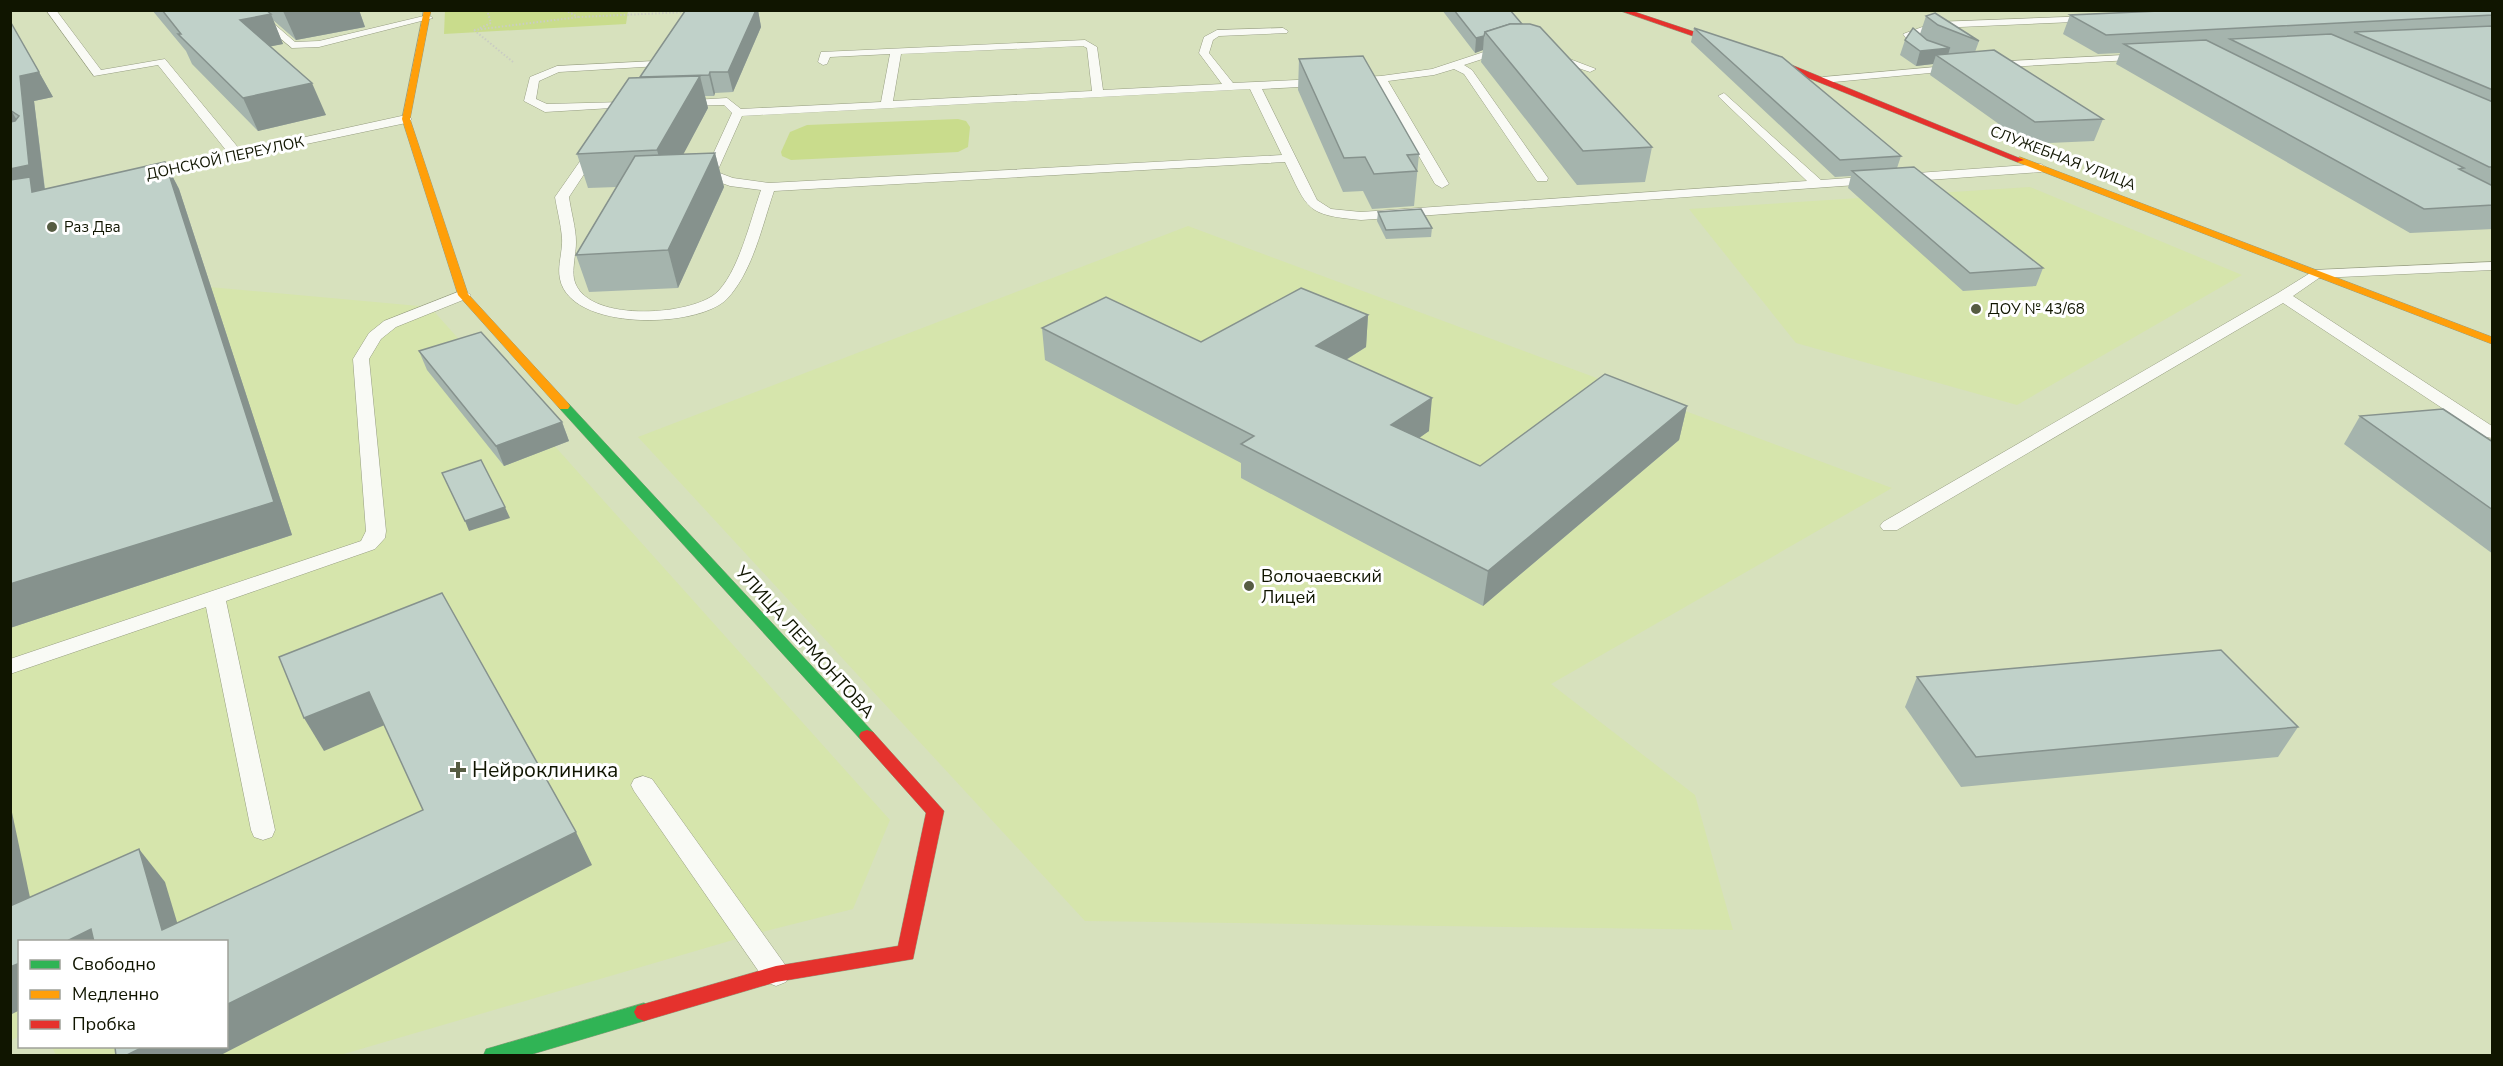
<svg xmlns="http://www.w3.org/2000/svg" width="2503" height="1066" font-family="'Nunito Sans',sans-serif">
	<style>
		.built { fill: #d6e5ac }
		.green { fill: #c9dc8c }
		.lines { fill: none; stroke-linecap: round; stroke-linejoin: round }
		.lane-casing { stroke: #969d81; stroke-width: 1 }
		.fast-casing { stroke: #969d81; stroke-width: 1 }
		.slow-casing { stroke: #969d81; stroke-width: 1 }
		.jam-casing { stroke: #969d81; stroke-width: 1 }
		.path { stroke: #cacdc3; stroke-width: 2; stroke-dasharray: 1.5 2; stroke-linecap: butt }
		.lane { fill: #f9faf5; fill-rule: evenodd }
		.fast { fill: #30b455; fill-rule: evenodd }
		.slow { fill: #ff9f0a; fill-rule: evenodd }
		.jam { fill: #e5322d; fill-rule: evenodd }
		.wall { fill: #a5b4ad }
		.shaded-wall { fill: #86928d }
		.building { fill: #c0d1c9; stroke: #86928d; stroke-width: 1.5 }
		.poi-dot { fill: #565c42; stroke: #fff; stroke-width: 2 }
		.labels { text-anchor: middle; stroke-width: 6; stroke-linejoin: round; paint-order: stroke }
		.far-street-label { font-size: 15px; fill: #101500; stroke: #fff }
		.far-poi-label { font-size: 15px; fill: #101500; stroke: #fff; text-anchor: start }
		.poi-label { font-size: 18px; fill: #101500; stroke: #fff; text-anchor: start }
		.street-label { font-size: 18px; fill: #101500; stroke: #fff }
		.near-poi-label { font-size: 21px; fill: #101500; stroke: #fff; text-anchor: start }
	</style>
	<rect width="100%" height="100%" fill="#d7e1bd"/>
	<g class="built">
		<polygon points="2030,187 2242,275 2017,405 1796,343 1689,209"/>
		<polygon points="1188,226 1892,488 1551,684 1695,795 1733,930 1085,921 638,437"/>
		<polygon points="10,269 430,307 890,820 853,909 750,935 337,1056 56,1055 52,1047 226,1046 226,942 20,942 19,1036 11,1041"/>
	</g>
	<g class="green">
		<polygon points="445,10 628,10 628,11 626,24 444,34"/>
		<polygon points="958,119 966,121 970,127 968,147 958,152 791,160 782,156 781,152 790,132 807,125"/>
	</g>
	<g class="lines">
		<g class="lane-casing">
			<g id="lane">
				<polygon points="46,10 56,10 101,70 165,59 241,151 406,115 412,119 406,123 140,179 140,173 229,154 158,65 94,76"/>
				<polygon points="246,10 258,10 295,42 319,41 428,15 433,18 319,47 292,48"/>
				<polygon points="2093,16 2098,19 2097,21 1937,28 1915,35 1934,47 1935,49 1930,52 1909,42 1903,34 1936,22"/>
				<path d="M1283 28 1288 31 1287 33 1219 36 1213 40 1209 53 1233 83 1381 76 1432 69 1502 46H1510V50L1464 65 1472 70 1548 178 1547 181H1537L1464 74 1454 69 1434 75 1388 81 1449 184 1442 188 1435 184 1377 83 1262 89 1317 200 1331 209 1361 212 1807 181 1720 98 1718 96 1724 93 1821 180 2041 164 2047 168 2041 172 1361 220C1306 215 1308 210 1285 162L774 191C762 226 753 271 727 299 697 329 570 331 560 279 557 266 563 251 562 238 561 224 557 210 555 197L592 144 596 143 602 147 569 197C571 212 576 228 576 242 576 254 572 268 574 279 584 323 688 316 715 294 738 275 751 218 761 190L730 186 705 177 704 174 732 113 724 105 681 106 677 105V101L727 98 741 109 881 102 890 54 830 57 827 64 823 65 818 62 821 52 1085 40 1097 47 1103 90 1222 84 1199 53 1204 37 1217 30ZM1083 46 1087 48 1092 91 893 101 901 54ZM1250 89 1282 155 769 183 733 178 717 172 742 116Z"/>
				<polygon points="1546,53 1554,53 1596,69 1590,72 1546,57"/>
				<polygon points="2144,54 2149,57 2148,59 1990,68 1985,65 1990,62"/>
				<polygon points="655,61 659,62 659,66 559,72 539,81 536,99 547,104 624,102 628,103 628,107 545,112 524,101 530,77 557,66"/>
				<polygon points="1958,65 1962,66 1962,70 1823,83 1817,80 1823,77"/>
				<polygon points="2492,262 2492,270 2319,278 2293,296 2492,426 2492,438 2486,437 2283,303 1897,530 1883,530 1880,526 1883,522 2278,293 2315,270"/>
				<polygon points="463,290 471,295 468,298 396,327 381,339 369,359 386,531 385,538 375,549 226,601 275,830 272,837 263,840 254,837 251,830 206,607 10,674 10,659 361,541 366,531 353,359 369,333 384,321"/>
				<polygon points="643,776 652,779 786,966 790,974 786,982 776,986 766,982 634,791 631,785 634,779"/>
			</g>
		</g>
		<g class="fast-casing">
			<g id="fast">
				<polygon points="564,402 568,403 873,732 875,736 873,740 867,742 861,740 560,409 558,406 560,403"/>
				<polygon points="644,1003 651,1006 654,1012 651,1018 644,1021 526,1056 483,1056 486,1049 493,1047"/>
			</g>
		</g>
		<g class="slow-casing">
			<g id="slow">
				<polygon points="424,10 431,10 410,119 468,294 568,403 570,406 568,409 560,409 458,295 402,119"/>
				<polygon points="2020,157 2492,337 2492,344 2017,162 2016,160"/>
			</g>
		</g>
		<g class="jam-casing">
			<g id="jam">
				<polygon points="1618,10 1629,10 1782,61 2024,160 2017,162 1776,65"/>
				<polygon points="867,730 873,732 944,811 913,959 776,982 644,1021 637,1018 634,1012 637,1006 776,966 898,946 926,813 861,740 859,736 861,732"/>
			</g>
		</g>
		<g class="path">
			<polyline points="565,10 578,17"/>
			<polyline points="480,28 491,23 487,10"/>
			<polyline points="474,30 579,17 687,12"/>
			<polyline points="474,30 513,62"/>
		</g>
		<use href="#lane" class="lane"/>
		<use href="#fast" class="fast"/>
		<use href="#slow" class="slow"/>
		<use href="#jam" class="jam"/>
	</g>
	<g class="wall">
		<polygon points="152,10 359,10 365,27 296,40 273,20 283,44 270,46 326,115 258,131 192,64 186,51"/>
		<polygon points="696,10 758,10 761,27 733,92 715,93 714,96 705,96 708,108 683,154 715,153 724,187 678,288 589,292 576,255 617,187 588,188 577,154"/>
		<polygon points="1442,10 1510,10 1522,24 1652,147 1645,182 1577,185 1481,62 1483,50 1475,53"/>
		<polygon points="2493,10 2493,229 2410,233 2116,64 2120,53 2098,54 2063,34 2070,15"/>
		<polygon points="1926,16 1979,41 1975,52 2103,119 2094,141 2027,144 1930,75 1933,64 1916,66 1900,55 1905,40 1920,34"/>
		<polygon points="10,21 53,97 34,101 45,189 165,162 179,189 292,535 10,628"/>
		<polygon points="1694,28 1901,156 1897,168 2043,268 2036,286 1963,291 1848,188 1851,176 1835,177 1691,42"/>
		<polygon points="1299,59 1419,154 1414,206 1372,209 1363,191 1343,192 1298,90"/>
		<polygon points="1378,212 1432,228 1431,237 1386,239 1377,221"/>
		<polygon points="1368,315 1366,347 1346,360 1429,431 1419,438 1480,466 1687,406 1679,440 1483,606 1241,478 1241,463 1045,360 1042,328 1201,342"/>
		<polygon points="419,351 562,422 569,441 504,466 427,370"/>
		<polygon points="2360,416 2493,442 2493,554 2344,444"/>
		<polygon points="1917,677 2298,727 2278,757 1961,787 1905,707"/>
	</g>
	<g class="shaded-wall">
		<polygon points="359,10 365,27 296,40 283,11"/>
		<polygon points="756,10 758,10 761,27 733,92 728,72"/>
		<polygon points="271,14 283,44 253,50 240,20"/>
		<polygon points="1484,36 1483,50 1475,53 1476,38"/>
		<polygon points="1950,48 1946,62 1936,55 1933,64 1916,66 1920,51"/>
		<polygon points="39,72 53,97 34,101 45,192 10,200 10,169 29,165 20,76"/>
		<polygon points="710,72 715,93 714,96 709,75"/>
		<polygon points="700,76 708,108 667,185 657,150"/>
		<polygon points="312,83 326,115 258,131 243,98"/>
		<polygon points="11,110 26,136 10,139"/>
		<polygon points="715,153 724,187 678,288 668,250"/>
		<polygon points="165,162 179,189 292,535 10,628 10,584"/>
		<polygon points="1368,315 1366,347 1315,379 1316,346"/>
		<polygon points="1432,398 1429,431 1389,459 1391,425"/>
		<polygon points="1687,406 1679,440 1483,606 1488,571"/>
		<polygon points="562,422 569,441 504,466 496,446"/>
		<polygon points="505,507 510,518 469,531 465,521"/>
		<polygon points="369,692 387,724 324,751 304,718"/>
		<polygon points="10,803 39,940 10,909"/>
		<polygon points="576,832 592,865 219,1056 125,1056 143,1047 226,1047 226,1005"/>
		<polygon points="139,849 165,882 183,942 162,930"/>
		<polygon points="91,929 102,942 65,942"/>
		<polygon points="20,963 20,1010 10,1015 10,967"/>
	</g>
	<g class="building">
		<polygon points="162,10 266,10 271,14 240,20 312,83 243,98 178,34 181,34"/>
		<polygon points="696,10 756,10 728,72 710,72 709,75 640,77 685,11"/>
		<polygon points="1454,10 1510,10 1522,24 1510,24 1485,32 1484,36 1476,38"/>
		<polygon points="2182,10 2493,10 2493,15 2106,35 2070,15"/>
		<polygon points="1935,13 1979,41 1938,25 1926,16"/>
		<polygon points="10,21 39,72 20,76 29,165 10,169 10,122 15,121 19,116 10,110"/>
		<polygon points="1510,24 1530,24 1540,27 1652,147 1583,151 1485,32"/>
		<polygon points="2493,26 2493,90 2354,32"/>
		<polygon points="1694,28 1782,57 1901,156 1840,160"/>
		<polygon points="1913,28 1927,40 1950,48 1920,51 1905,40"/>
		<polygon points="2331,34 2493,102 2493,167 2489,167 2230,39"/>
		<polygon points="2206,40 2464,168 2459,169 2493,186 2493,205 2424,209 2124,44"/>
		<polygon points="1994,50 2103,119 2035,122 1936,55"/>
		<polygon points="1363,56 1419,154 1407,155 1417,171 1374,174 1365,157 1344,158 1299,59"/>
		<polygon points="700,76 657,150 577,154 629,78"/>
		<polygon points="715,153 668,250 576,255 635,156"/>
		<polygon points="165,162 274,502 10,584 10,180 30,177 32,192"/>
		<polygon points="1914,167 2043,268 1970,273 1852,171"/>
		<polygon points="1421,209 1432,228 1386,230 1378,212"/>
		<polygon points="1301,288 1368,315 1316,346 1432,398 1391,425 1480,466 1605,374 1687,406 1488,571 1241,444 1254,436 1042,328 1106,297 1201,342"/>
		<polygon points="481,332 562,422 496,446 419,351"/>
		<polygon points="2443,409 2493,442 2493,510 2360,416"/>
		<polygon points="481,460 505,507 465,521 442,473"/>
		<polygon points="442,593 576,832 226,1005 226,942 94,942 91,929 65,942 20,942 20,963 10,967 10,906 139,849 162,930 423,810 369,692 304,718 279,657"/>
		<polygon points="2221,650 2298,727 1976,757 1917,677"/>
		<polygon points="115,1047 143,1047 125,1056 116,1056"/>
	</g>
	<g class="poi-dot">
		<circle cx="52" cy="227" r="6"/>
		<circle cx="1976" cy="309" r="6"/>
		<circle cx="1249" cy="586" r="6"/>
		<path d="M455 761h6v6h6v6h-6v6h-6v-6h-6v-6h6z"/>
	</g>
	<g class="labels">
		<g class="far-street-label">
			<text transform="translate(225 158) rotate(-12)" y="5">ДОНСКОЙ ПЕРЕУЛОК</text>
			<text transform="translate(2063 158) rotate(21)" y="5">СЛУЖЕБНАЯ УЛИЦА</text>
		</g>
		<g class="far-poi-label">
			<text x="64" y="232">Раз Два</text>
			<text x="1988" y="314">ДОУ № 43/68</text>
		</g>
		<g class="poi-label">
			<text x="1261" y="582">Волочаевский<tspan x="1261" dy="21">Лицей</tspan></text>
		</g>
		<g class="street-label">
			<text transform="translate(805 642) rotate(48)" y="6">УЛИЦА ЛЕРМОНТОВА</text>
		</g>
		<g class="near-poi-label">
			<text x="472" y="777">Нейроклиника</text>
		</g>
	</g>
	<rect width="2503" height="1066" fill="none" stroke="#101500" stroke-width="24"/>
	<rect x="18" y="940" width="210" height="108" fill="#ffffff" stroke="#9fa199" stroke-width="1.5"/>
	<rect x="30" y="960" width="30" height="9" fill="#30b455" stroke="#9fa199" stroke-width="1.5"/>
	<text x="72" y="970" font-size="18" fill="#101500">Свободно</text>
	<rect x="30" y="990" width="30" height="9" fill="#ff9f0a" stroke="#9fa199" stroke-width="1.5"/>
	<text x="72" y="1000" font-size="18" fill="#101500">Медленно</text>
	<rect x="30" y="1020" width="30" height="9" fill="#e5322d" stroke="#9fa199" stroke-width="1.5"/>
	<text x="72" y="1030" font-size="18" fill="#101500">Пробка</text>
</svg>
